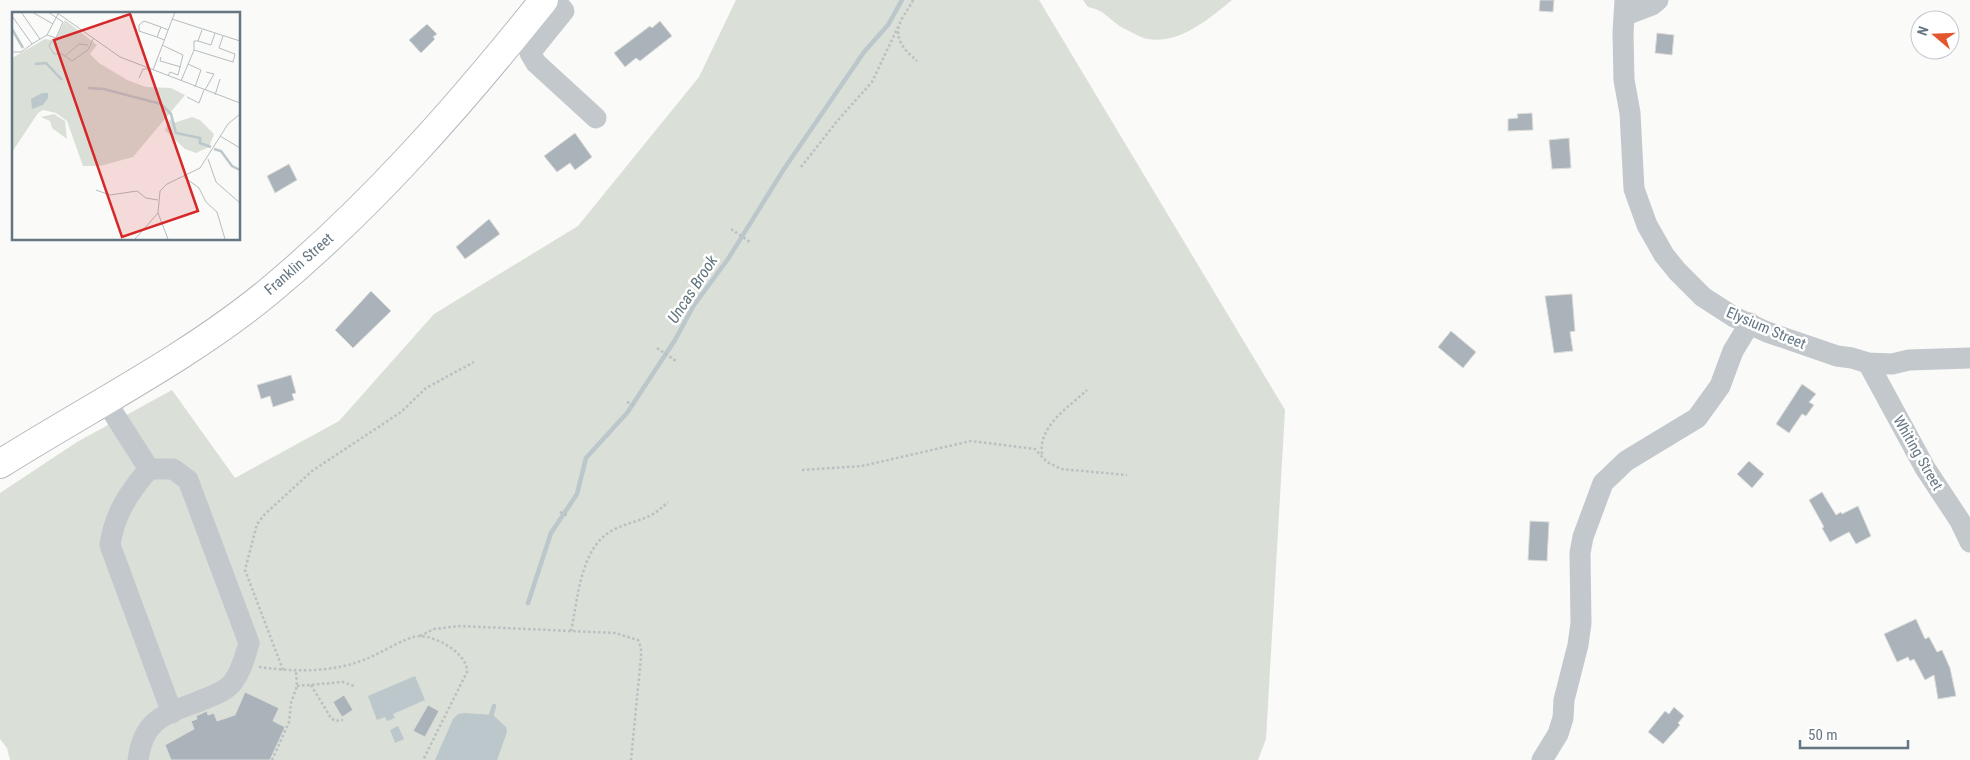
<svg xmlns="http://www.w3.org/2000/svg" width="1970" height="760" font-family="'Roboto Condensed',sans-serif">
	<style>
		.green { fill: #dadfd7 }
		.water { fill: #bbc7cb }
		.lines { fill: none; stroke-linecap: round; stroke-linejoin: round }
		.stream { stroke: #bbc7cb; stroke-width: 4.5 }
		.building { fill: #aab3b9; stroke: #dcdcda }
		.major-casing { stroke: #b5babe; stroke-width: 30 }
		.path { stroke: #bbbfc2; stroke-width: 2.5; stroke-dasharray: 2.5 2.5; stroke-linecap: butt }
		.minor { stroke: #c3c8cc; stroke-width: 21 }
		.major { stroke: #fff; stroke-width: 28 }
		.labels { text-anchor: middle; stroke-width: 5; stroke-linejoin: round; paint-order: stroke }
		.street-label { font-size: 15px; fill: #657683; stroke: #fff }
		.water-label { font-size: 16px; font-style: italic; fill: #60757c; stroke: #fff }
		.inset-river { fill: none; stroke: #bbc7cb; stroke-width: 2.5 }
		.inset-road { fill: none; stroke: #b5bdc2; stroke-width: 1 }
		.view { fill: #d62828; fill-opacity: 0.15; stroke: #d62828; stroke-width: 2.5 }
		.inset-edge { fill: none; stroke: #657683; stroke-width: 2.5 }
	</style>
	<rect width="100%" height="100%" fill="#fafaf8"/>
	<g class="green">
		<polygon points="736,0 1039,0 1285,410 1266,739 1258,760 10,760 7,748 0,739 0,493 77,442 172,390 235,478 339,421 434,314 578,226 699,77"/>
		<path d="M1083 0H1232C1209 19 1180 44 1148 39 1140 38 1130 31 1123 28 1109 20 1105 10 1088 7Z"/>
	</g>
	<g class="water">
		<polygon points="415,676 425,700 393,714 395,718 387,721 385,717 377,720 368,696"/>
		<polygon points="465,713 493,715 506,727 507,732 497,760 435,760 453,719 458,714"/>
		<polygon points="398,726 404,739 395,743 390,730"/>
	</g>
	<g class="lines">
		<g class="stream">
			<polyline points="528,603 551,533 577,494 586,458 627,413 675,340 694,305 728,259 784,169 864,52 888,25 902,0"/>
			<polyline points="490,719 494,706"/>
		</g>
	</g>
	<g class="building">
		<polygon points="1540,0 1554,0 1553,12 1539,11"/>
		<polygon points="660,21 672,36 640,61 636,58 625,67 614,53 650,26 652,28"/>
		<polygon points="427,24 437,34 433,37 435,39 421,53 409,40"/>
		<polygon points="1657,33 1674,35 1672,55 1655,53"/>
		<polygon points="1532,113 1533,130 1508,131 1508,119 1518,118 1517,114"/>
		<polygon points="575,133 592,157 575,170 570,163 557,172 544,156"/>
		<polygon points="1569,138 1571,168 1552,169 1549,140"/>
		<polygon points="289,164 297,180 275,193 267,176"/>
		<polygon points="489,219 500,234 465,259 456,247"/>
		<polygon points="371,291 391,311 353,348 335,330"/>
		<polygon points="1572,294 1575,331 1570,332 1573,351 1554,353 1545,296"/>
		<polygon points="1451,331 1476,352 1463,368 1438,347"/>
		<polygon points="291,375 296,393 292,394 294,400 273,407 270,396 261,399 257,385"/>
		<polygon points="1802,384 1816,394 1809,402 1814,405 1806,416 1802,414 1789,433 1776,424"/>
		<polygon points="1749,461 1764,474 1752,488 1737,474"/>
		<polygon points="1822,492 1836,515 1841,512 1842,514 1858,506 1871,536 1856,544 1849,532 1830,542 1822,528 1824,527 1809,500"/>
		<polygon points="1530,521 1549,522 1547,561 1528,560"/>
		<polygon points="1916,619 1925,639 1929,637 1937,652 1942,650 1950,668 1956,696 1938,699 1934,675 1925,680 1914,659 1910,661 1908,657 1897,662 1884,634"/>
		<polygon points="245,692 279,708 273,721 285,727 270,760 171,760 165,745 194,729 191,721 197,719 196,716 207,711 208,715 214,713 217,721 235,715"/>
		<polygon points="344,695 353,710 342,717 333,702"/>
		<polygon points="428,705 439,711 425,737 413,731"/>
		<polygon points="1674,707 1684,716 1678,723 1680,725 1663,744 1648,732 1665,711 1669,714"/>
	</g>
	<g class="lines">
		<g class="major-casing">
			<path id="major" d="M0 464C87 409 188 358 267 293 371 207 460 105 544 0"/>
		</g>
		<g class="path">
			<path d="M913 0C910 7 906 11 903 17 891 36 903 49 917 61"/>
			<polyline points="801,167 838,120 872,82 898,27"/>
			<polyline points="731,229 750,242"/>
			<polyline points="657,348 676,361"/>
			<polyline points="627,402 636,406"/>
			<path d="M1042 454C1038 426 1069 407 1087 390"/>
			<polyline points="802,470 862,466 971,441 1035,449 1047,462 1061,469 1127,475"/>
			<polyline points="560,512 568,516"/>
			<path d="M571 631C578 599 580 547 613 530 635 519 648 522 668 502"/>
			<polyline points="420,636 434,629 460,626 615,633 638,640 641,648 641,657 631,760"/>
			<path d="M259 667C294 672 332 673 366 659 380 654 405 637 419 636 437 636 468 654 467 672L423 760"/>
			<polyline points="283,670 245,570 257,524 265,514 312,471 401,412 426,388 474,362"/>
			<polyline points="311,685 331,718 335,721 343,720"/>
			<polyline points="297,686 343,682 354,686"/>
			<polyline points="272,760 289,722 291,703 297,686 296,672"/>
		</g>
		<g class="minor">
			<polyline points="555,0 564,11 530,53 536,63 596,118"/>
			<polyline points="1625,0 1623,33 1624,80 1630,113 1634,189 1647,225 1664,255 1677,271 1703,297 1734,317 1767,332 1837,356 1852,358 1868,363 1892,364 1909,360 1970,358"/>
			<polyline points="1626,15 1652,5 1658,0"/>
			<polyline points="1868,363 1925,468 1960,521 1970,542"/>
			<polyline points="105,400 149,469"/>
			<path d="M138 760C144 714 170 714 207 698 217 694 227 690 233 682 242 670 245 656 249 643L188 480 173 469H149C129 492 114 515 110 545L172 713"/>
			<polyline points="1542,760 1558,734 1563,718 1564,700 1578,645 1581,623 1580,553 1583,537 1603,483 1626,461 1697,418 1720,386 1733,351 1750,323"/>
		</g>
		<use href="#major" class="major"/>
	</g>
	<g class="labels">
		<g class="street-label">
			<text transform="translate(299 264) rotate(-41)" y="5">Franklin Street</text>
			<text transform="translate(1766 328) rotate(23)" y="5">Elysium Street</text>
			<text transform="translate(1918 453) rotate(60)" y="5">Whiting Street</text>
		</g>
		<g class="water-label">
			<text transform="translate(692 289) rotate(-57)" y="6">Uncas Brook</text>
		</g>
	</g>
	<g transform="translate(12 12)">
		<rect width="228" height="228" fill="#fafaf8"/>
		<path d="M53 8 85 33 78 42 87 51 115 68 134 75 159 76 173 83 121 145 88 154H71L55 109 44 101 31 98 26 101 0 140V46L33 27 43 29ZM42 102 53 109 55 127 40 116 38 109 29 105ZM180 105 188 108 202 122 197 135 184 141 173 137 153 118 158 107 162 111Z" fill="#dadfd7"/>
		<path d="M30 81H36V86L31 93 20 97 19 87Z" fill="#bbc7cb"/>
		<path class="inset-river" d="M0 17 11 36M23 52 34 51 50 68M76 76 92 77 149 92M150 93 159 102 164 121 188 126V131L199 135M202 137 209 139 220 154 228 158"/>
		<path class="inset-road" d="M9 0 28 27M20 0 41 12M44 0 108 45 228 91M0 4 20 32 35 23 46 2M160 7 228 29M190 18 186 29 199 33 203 21M35 23 44 26 51 10 36 0M145 25 127 19V13L132 9 149 15M41 27 37 34 42 42H50L60 49 76 38 81 27M152 28 145 25 149 15 156 18M186 29H182V38L221 50 223 42 207 36 211 24M150 33 171 43 166 63 158 60 156 64M0 40H9L20 32M53 44 67 32 76 33M149 45 148 49 169 55M176 52 189 58 183 75M141 58 163 0M127 66 131 57H137M169 69 182 38M193 78 202 62 194 60M203 83 208 67M175 85 187 91 192 78M208 124 228 136M196 147 204 170 228 191M172 165 187 176 194 190 205 200 213 227M84 178 98 183 125 179 134 186 146 188M123 227 146 201M156 227 146 201 148 179 155 172 188 156 216 112 228 102"/>
		<path class="view" d="M118 2 186 199 110 225 42 28Z"/>
		<rect width="228" height="228" class="inset-edge"/>
	</g>
	<g transform="translate(1935 35) rotate(289)"><circle r="24" fill="#ffffff" stroke="#c1c8cd"/>
	<path d="M0-4L9 19L0 12L-9 19Z" fill="#e4572e"/>
	<text y="-8" font-size="14" font-weight="bold" text-anchor="middle" fill="#657683">N</text>
	</g>
	<path d="M1800 740v8h108v-8" fill="none" stroke="#657683" stroke-width="2.5"/>
	<text x="1808" y="740" font-size="15" fill="#657683" stroke="#ffffff" stroke-width="4" paint-order="stroke">50 m</text>
</svg>
